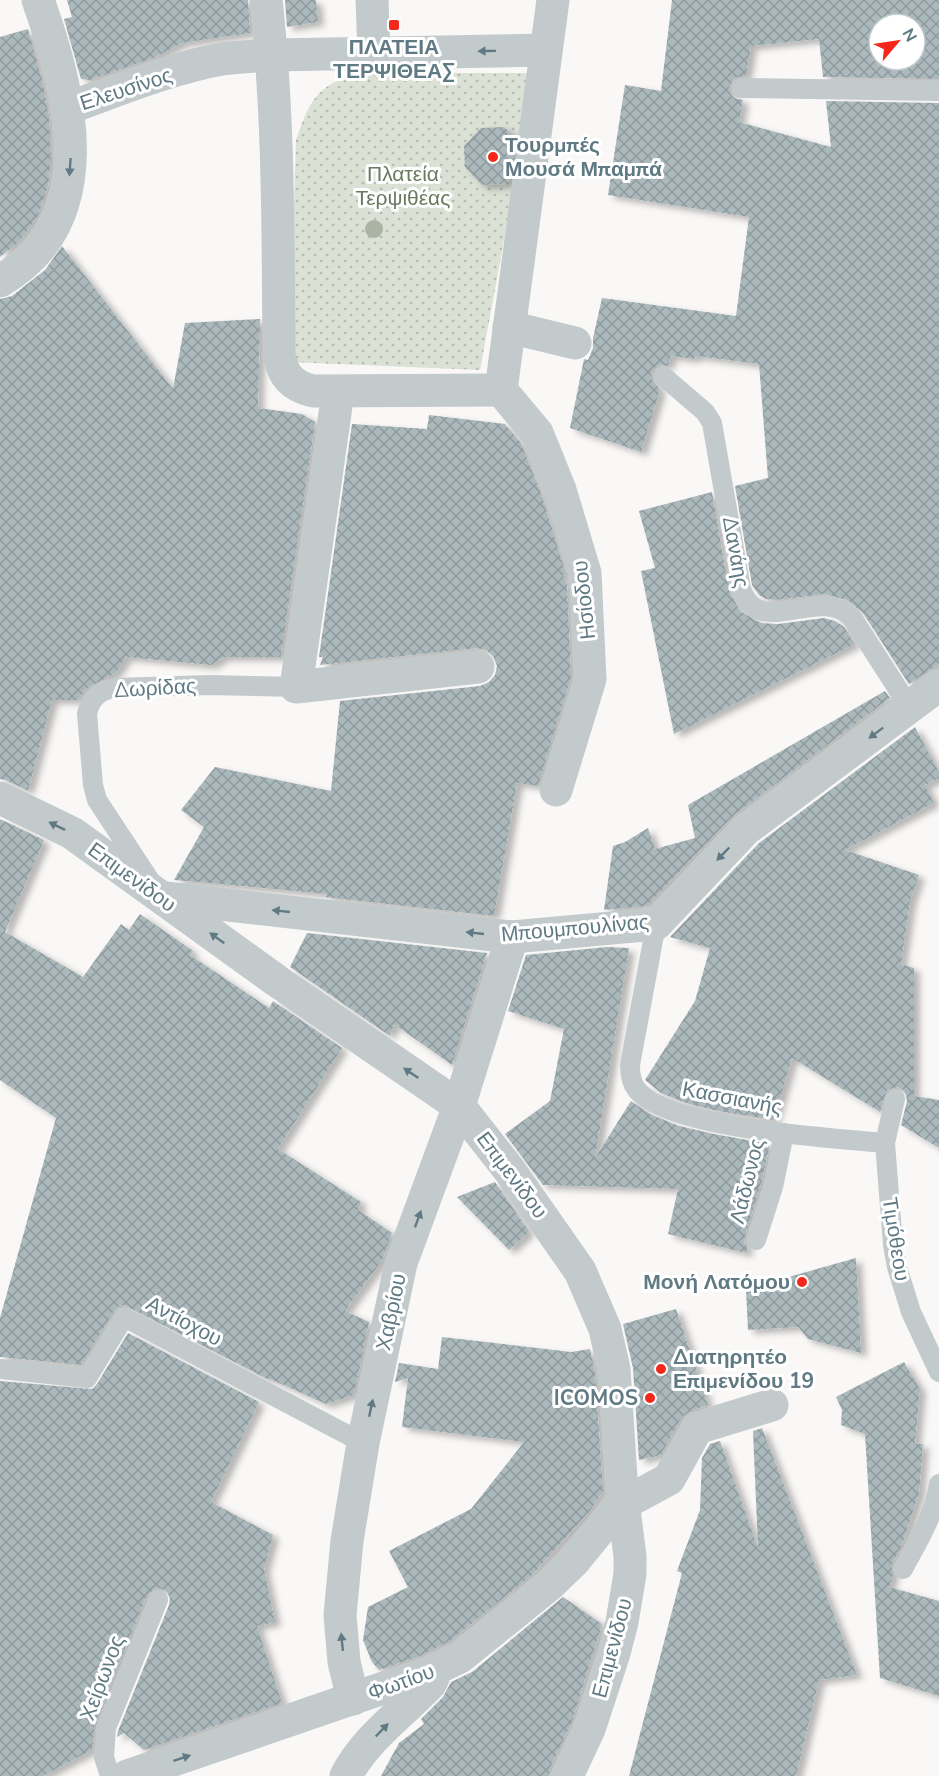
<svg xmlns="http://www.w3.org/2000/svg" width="939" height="1776" font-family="'Nunito Sans',sans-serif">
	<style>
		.green { fill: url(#green-dots) }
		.building { fill: url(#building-cross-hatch); fill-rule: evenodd; filter: url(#shadow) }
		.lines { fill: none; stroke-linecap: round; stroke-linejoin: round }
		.lane { stroke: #c3cacc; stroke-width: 20 }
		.street { stroke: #c3cacc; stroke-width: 33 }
		.tree { fill: #aab3a4 }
		.oneway { fill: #607a84 }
		.poi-dot { fill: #f5271a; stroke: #fff; stroke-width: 2 }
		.labels { text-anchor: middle; stroke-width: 6; stroke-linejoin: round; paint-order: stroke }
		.poi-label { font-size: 21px; font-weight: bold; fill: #607a84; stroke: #fff; text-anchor: start }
		.street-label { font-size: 21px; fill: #607a84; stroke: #fff }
		.park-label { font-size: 21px; fill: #6a7a60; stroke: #fff }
	</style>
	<defs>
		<pattern id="green-dots" width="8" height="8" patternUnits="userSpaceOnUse" patternTransform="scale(1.5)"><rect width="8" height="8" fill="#dce1d6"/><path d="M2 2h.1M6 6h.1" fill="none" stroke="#b6bbb3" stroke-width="1.8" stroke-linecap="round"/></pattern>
		<pattern id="building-cross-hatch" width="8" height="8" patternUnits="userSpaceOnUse" patternTransform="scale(1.5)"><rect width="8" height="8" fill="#abb8bc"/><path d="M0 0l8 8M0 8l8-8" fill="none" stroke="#8f9b9e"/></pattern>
		<filter id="shadow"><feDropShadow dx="6" dy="4" stdDeviation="3" flood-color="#0004"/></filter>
	</defs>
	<rect width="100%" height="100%" fill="#f9f8f6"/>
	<path class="green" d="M364 73H531L502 252 480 370 289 362 296 140C310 98 319 82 364 73Z"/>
	<g class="building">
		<polygon points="67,0 248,0 250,33 182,43 156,57 90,80 81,79 64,19 72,17"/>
		<polygon points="285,0 316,0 318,22 287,27"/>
		<path d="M672 0H939V79L823 77 819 39 751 46 746 76 735 78 729 87 730 93 734 98 743 100 739 122 831 147 826 101 939 103V664L909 684 863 613 847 600 824 594 776 600 766 599 759 595 752 585 735 486 768 478 759 364 696 356 694 359 671 356 668 366 660 365 654 368 651 373 652 379 660 390 641 452 570 428 584 359 588 360 593 348V338L602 298 736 316 749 217 608 195 625 85 661 91ZM879 24H915V60H879Z"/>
		<polygon points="28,29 42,79 49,116 51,161 48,186 38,216 19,242 0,257 0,37"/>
		<polygon points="504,127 516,138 510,180 506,184 482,185 465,167 464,146 481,128"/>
		<polygon points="62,246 173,389 185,323 260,319 258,408 302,414 315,422 281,657 224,657 211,665 126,657 116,673 87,688 78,700 52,700 28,791 8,781 0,779 0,299 12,296 45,270"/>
		<polygon points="429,415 505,424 521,443 542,496 566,574 563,575 567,585 571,677 538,786 517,783 494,916 325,897 327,894 174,880 204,827 181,810 215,767 331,791 340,701 480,686 489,682 495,675 497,666 493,656 486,650 477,648 320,665 323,657 319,657 352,424 427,429"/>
		<polygon points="712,492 729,591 740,611 761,623 778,624 824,618 835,621 844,627 855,644 674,734 641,571 655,568 639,511"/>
		<polygon points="885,691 890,698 733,816 647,906 604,910 613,846 625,842 648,828 655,849 695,838 688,805"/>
		<polygon points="915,727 939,772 939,778 925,785 934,803 845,850 919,875 910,902 901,964 914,968 914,1096 939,1100 939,1148 901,1125 907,1101 906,1095 903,1090 897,1087 887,1090 880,1112 792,1058 774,1120 718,1111 686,1103 661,1093 645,1080 695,1001 710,948 670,937 759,843"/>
		<polygon points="0,819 44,840 5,932 83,977 121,924 129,930 140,914 193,951 190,955 269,1008 273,1001 342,1048 278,1149 361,1202 358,1210 392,1233 383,1259 345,1311 369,1322 354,1395 326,1404 270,1379 269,1380 124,1305 119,1306 114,1311 81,1365 0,1357 0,1318 56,1118 0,1080"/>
		<polygon points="307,933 487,953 452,1065 394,1024 390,1036 290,967"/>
		<polygon points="607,947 629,948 595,1158 631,1101 650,1114 679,1126 714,1134 770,1144 761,1184 745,1236 744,1243 748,1248 746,1253 668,1234 678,1189 543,1185 505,1134 550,1101 564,1029 508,1011 526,955"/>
		<polygon points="495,1182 528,1230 528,1233 509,1250 457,1197"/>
		<polygon points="856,1258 861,1353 808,1339 798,1327 748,1330 746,1289"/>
		<polygon points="676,1309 708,1405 692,1410 681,1418 661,1455 639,1460 633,1368 623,1324"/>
		<polygon points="128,1333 259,1402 211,1502 273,1535 264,1569 275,1622 257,1626 282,1703 144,1750 124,1733 117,1737 118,1731 169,1605 170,1598 167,1592 162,1589 156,1588 147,1595 95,1723 92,1750 43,1776 0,1776 0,1381 92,1389 97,1384"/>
		<polygon points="442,1337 571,1352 590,1349 595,1372 603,1491 590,1511 532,1575 450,1641 420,1656 379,1670 372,1662 363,1640 368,1607 408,1587 389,1551 471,1509 524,1442 402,1427 408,1378 395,1382 399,1363 438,1369"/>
		<polygon points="904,1362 920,1389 915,1444 923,1444 919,1493 902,1545 892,1564 893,1575 889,1587 939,1601 939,1696 880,1678 865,1434 841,1425 842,1410 836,1397"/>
		<polygon points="762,1428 857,1675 819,1680 796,1776 629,1776 682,1573 677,1571 700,1510 702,1458 710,1444 720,1441 758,1548 753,1431"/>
		<polygon points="563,1597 602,1624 572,1722 550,1768 549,1776 381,1776 399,1743 424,1724 421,1719 443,1697 451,1682 472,1672"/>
	</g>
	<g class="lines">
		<g class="lane">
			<polyline points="741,88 939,91"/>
			<path d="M663 376 705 412 712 423 741 589C761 642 820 582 853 619L910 708"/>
			<path d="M149 879 97 800 93 785 87 714C90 699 98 691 114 688L209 685 296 687"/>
			<path d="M656 924 630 1065C630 1074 631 1083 637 1090 669 1129 833 1138 885 1143"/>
			<polyline points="895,1099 885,1143 893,1245 897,1267 911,1312 939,1372"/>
			<polyline points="756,1240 773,1187 784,1133"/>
			<polyline points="0,1369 87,1378 124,1317 363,1443"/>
			<path d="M903 1569C918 1541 934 1516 939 1484"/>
			<polyline points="110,1776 104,1757 106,1728 158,1600"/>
		</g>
		<g class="street">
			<path d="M266 0C279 118 278 237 279 355 283 376 292 386 313 391L501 390"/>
			<polyline points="372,0 374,53"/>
			<path d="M68 108C116 91 171 68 222 59 238 57 255 56 272 55L546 50"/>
			<path d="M0 281C104 220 71 93 38 0"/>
			<polyline points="509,327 575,343"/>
			<polyline points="501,390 537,433 560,490 585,573 590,679 556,790"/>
			<polyline points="501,390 553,0"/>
			<polyline points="338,392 296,687 478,667"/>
			<polyline points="0,798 72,833 277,981 459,1106 510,1171 580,1271 605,1329 614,1369 622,1494 630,1556 630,1574 622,1622 614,1653 589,1729 567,1776"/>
			<polyline points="165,898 512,937 656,924 746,829 939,685"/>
			<polyline points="353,1699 344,1662 340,1615 347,1541 363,1443 401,1263 459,1106 512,937"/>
			<polyline points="127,1776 427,1673 460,1657 548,1586 574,1561 613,1513 623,1504 669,1479 697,1428 772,1405"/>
			<path d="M346 1776C365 1739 401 1714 430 1684L433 1678 432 1671"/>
		</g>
	</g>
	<circle class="tree" cx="374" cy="229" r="9"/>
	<defs><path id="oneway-solid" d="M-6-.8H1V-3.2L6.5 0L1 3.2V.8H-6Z" transform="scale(1.5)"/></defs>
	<g class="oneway">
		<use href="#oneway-solid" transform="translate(487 51) rotate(179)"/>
		<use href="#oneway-solid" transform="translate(70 167) rotate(94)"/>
		<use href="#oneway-solid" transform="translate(876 733) rotate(143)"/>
		<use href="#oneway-solid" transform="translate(57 826) rotate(-154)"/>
		<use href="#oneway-solid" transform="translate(723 854) rotate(134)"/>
		<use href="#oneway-solid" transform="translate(281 911) rotate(-174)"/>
		<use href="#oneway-solid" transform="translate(475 933) rotate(-174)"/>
		<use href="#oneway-solid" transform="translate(217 938) rotate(-144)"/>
		<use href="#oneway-solid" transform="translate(411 1073) rotate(-146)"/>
		<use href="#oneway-solid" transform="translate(418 1219) rotate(-70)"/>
		<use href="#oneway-solid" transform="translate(371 1408) rotate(-78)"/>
		<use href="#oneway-solid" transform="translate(342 1642) rotate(-96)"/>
		<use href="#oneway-solid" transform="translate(382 1730) rotate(-46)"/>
		<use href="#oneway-solid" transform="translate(182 1758) rotate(-18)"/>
	</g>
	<g class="poi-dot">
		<rect x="388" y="19" width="12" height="12" rx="3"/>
		<circle cx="493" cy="157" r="6"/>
		<circle cx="802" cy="1282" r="6"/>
		<circle cx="661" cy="1369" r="6"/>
		<circle cx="650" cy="1398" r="6"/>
	</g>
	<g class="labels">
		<g class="poi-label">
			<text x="394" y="54" text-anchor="middle">ΠΛΑΤΕΙΑ<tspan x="394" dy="24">ΤΕΡΨΙΘΕΑΣ</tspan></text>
			<text x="505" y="152">Τουρμπές<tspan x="505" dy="24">Μουσά Μπαμπά</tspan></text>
			<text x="790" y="1289" text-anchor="end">Μονή Λατόμου</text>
			<text x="673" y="1364">Διατηρητέο<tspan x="673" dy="24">Επιμενίδου 19</tspan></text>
			<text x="638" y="1405" text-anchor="end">ICOMOS</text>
		</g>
		<g class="street-label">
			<text transform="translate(126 89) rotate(-18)" y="7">Ελευσίνος</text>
			<text transform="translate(736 552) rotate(80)" y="7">Δανάης</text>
			<text transform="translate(584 600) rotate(-96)" y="7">Ησίοδου</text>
			<text transform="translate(155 688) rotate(-3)" y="7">Δωρίδας</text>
			<text transform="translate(132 877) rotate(36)" y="7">Επιμενίδου</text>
			<text transform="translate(575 928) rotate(-5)" y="7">Μπουμπουλίνας</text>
			<text transform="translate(732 1098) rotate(11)" y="7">Κασσιανής</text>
			<text transform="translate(512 1175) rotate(53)" y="7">Επιμενίδου</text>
			<text transform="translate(747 1181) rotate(-76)" y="7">Λάδωνος</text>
			<text transform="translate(896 1239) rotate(81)" y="7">Τιμόθεου</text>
			<text transform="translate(391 1312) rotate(-78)" y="7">Χαβρίου</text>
			<text transform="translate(184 1321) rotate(28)" y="7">Αντίοχου</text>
			<text transform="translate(612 1648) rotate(-75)" y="7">Επιμενίδου</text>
			<text transform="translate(102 1678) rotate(-69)" y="7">Χείρωνος</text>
			<text transform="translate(401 1682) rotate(-20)" y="7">Φωτίου</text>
		</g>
		<g class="park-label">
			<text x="403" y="181">Πλατεία<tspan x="403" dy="24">Τερψιθέας</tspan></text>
		</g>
	</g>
	<g transform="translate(897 42) rotate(61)"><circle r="28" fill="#ffffff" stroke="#bfcace" stroke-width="1.5"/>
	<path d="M0-4.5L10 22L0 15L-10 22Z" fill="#f5271a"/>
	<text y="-9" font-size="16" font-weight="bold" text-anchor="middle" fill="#607a84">N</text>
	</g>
</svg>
